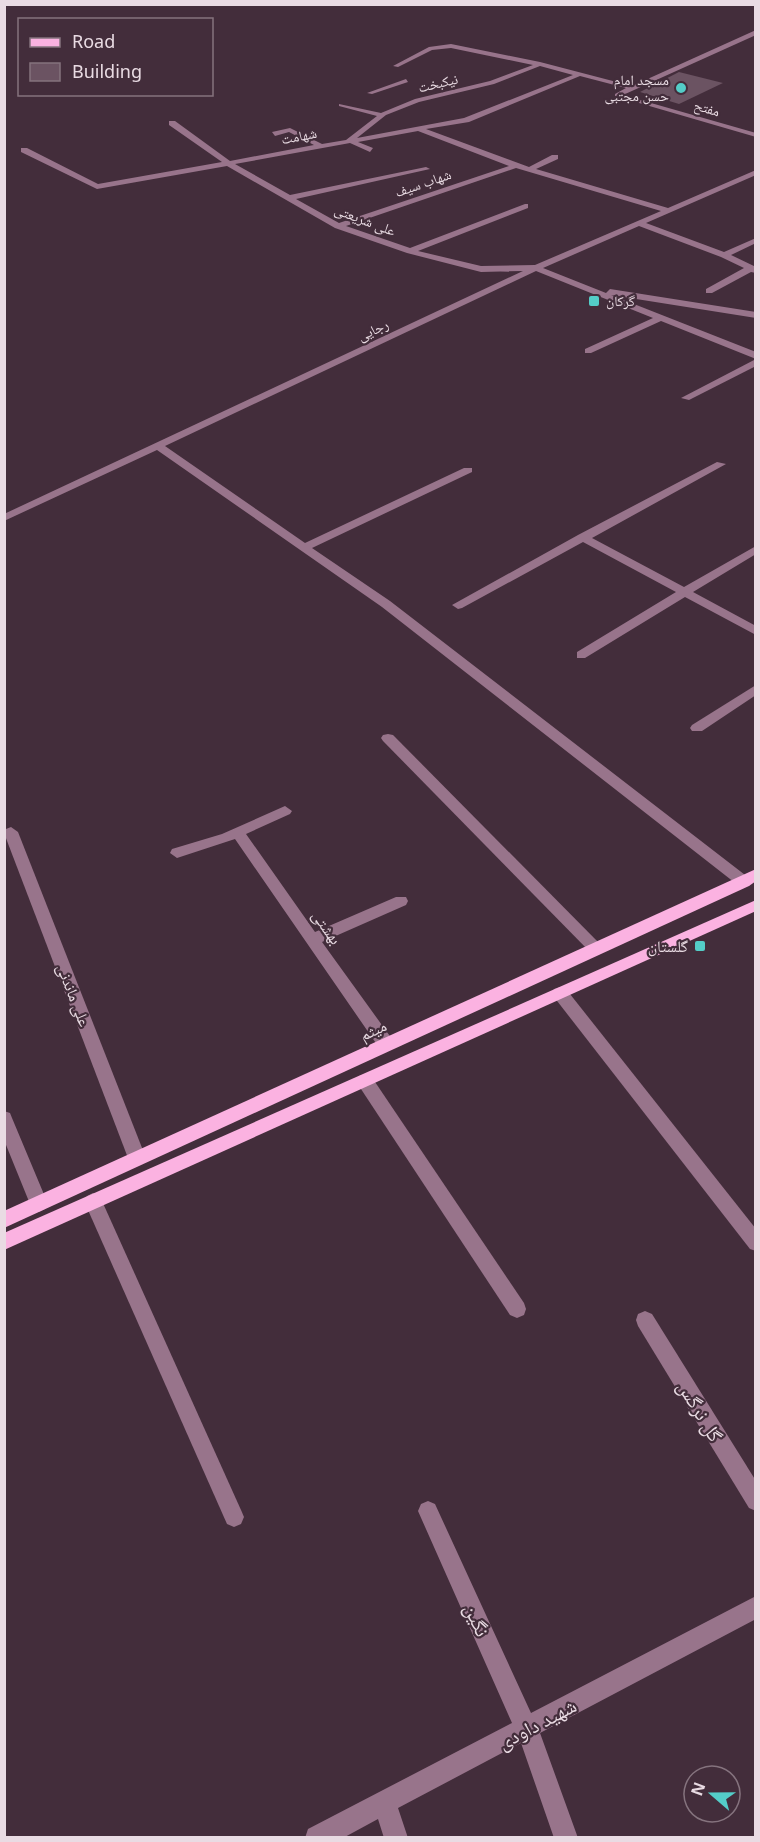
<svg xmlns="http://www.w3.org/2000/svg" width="760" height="1842" font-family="'Noto Sans','Noto Naskh Arabic',sans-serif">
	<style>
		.building { fill: #6b5362 }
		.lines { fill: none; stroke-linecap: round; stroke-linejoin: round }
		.minor { fill: #98748b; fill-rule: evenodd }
		.major { fill: #fbb2e1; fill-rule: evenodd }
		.poi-dot { fill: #54cdc8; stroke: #432d3b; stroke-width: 2 }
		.labels { text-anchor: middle; stroke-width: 4.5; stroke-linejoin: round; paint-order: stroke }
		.far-poi-label { font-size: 14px; fill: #e9dbe3; stroke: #432d3b; text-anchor: end }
		.far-street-label { font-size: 14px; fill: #e9dbe3; stroke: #432d3b }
		.street-label { font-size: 16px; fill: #e9dbe3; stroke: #432d3b }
		.poi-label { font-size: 16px; fill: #e9dbe3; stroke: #432d3b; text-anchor: end }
		.near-street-label { font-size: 20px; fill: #e9dbe3; stroke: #432d3b }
	</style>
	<rect width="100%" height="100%" fill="#432d3b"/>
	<polygon class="building" points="679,72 723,83 679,104 640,92"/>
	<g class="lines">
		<g class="minor">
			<path d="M756 30V35L623 95 756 133V137L615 96V94L626 88 580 76 469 122 426 129 529 167 552 155H558V159L536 169 668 208 756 170V175L646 223 724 252 756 238V243L731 255 756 267V273L751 272 712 293H706V289L744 268 721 257 639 226 543 268 606 293 610 289 756 312V318L611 295 756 352V359L661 321 591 353H585V349L653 318 536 271 165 446 305 543 464 468H472V472L312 548 390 601 749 878 751 882 749 886H739L382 607 157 450 4 521V514L523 271 481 272 407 253 335 228 227 166 97 189 21 152V148H27L98 184 222 162 169 125V121H175L230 161 314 145 289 132 275 136 272 132 290 128 322 144 346 140 377 116 339 106V104L381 113 415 99 490 81 533 65 451 48 432 50 398 67 393 66 429 47 451 44 540 62 632 86ZM540 66 573 75 464 118 357 138 386 115 419 102 494 84ZM418 131 509 166 339 223 296 199 430 169 426 167 290 195 235 164 350 143 370 152 373 148 358 142ZM516 168 661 211 535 265 481 266 418 251 528 208V204H525L410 248 346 226Z"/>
			<polygon points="406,79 408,82 372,94 367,93"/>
			<polygon points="756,359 756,366 689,400 681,398"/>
			<polygon points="717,462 726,464 592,538 684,587 756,546 756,554 693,592 756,626 756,635 685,597 585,658 577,658 577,652 676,592 583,542 462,608 458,609 452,605 578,535"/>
			<polygon points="756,685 756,695 702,731 692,731 690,728 692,725"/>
			<polygon points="388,734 393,735 601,945 604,949 601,953 591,953 383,741 381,738 383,735"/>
			<polygon points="285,806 292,811 290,814 246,834 315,932 396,897 406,897 408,901 406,905 322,942 392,1039 394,1044 392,1049 386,1050 380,1049 235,839 177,858 170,853 172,849 222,834"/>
			<polygon points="11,827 18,832 146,1158 143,1163 137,1165 131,1163 128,1158 4,833 6,829"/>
			<polygon points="560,987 566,989 756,1229 756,1251 750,1249 554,997 552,993 554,989"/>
			<polygon points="365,1074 371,1076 524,1303 526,1309 524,1315 517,1318 510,1315 359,1086 357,1081 359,1076"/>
			<polygon points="4,1111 10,1113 12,1118 48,1204 45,1209 39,1212 33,1209 30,1204 4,1140"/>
			<polygon points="93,1193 99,1196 102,1201 241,1510 244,1517 241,1524 234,1527 227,1524 84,1201 87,1196"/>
			<polygon points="645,1311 652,1314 756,1481 756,1511 749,1508 638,1326 636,1320 638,1314"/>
			<polygon points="428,1501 435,1504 531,1713 756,1596 756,1619 540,1733 578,1838 554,1838 521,1743 398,1808 408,1838 384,1838 378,1819 343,1838 305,1838 308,1829 512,1723 418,1511 421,1504"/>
		</g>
		<g class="major">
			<polygon points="756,869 756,881 749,886 4,1228 4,1211"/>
			<polygon points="756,900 756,911 4,1250 4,1233"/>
		</g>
	</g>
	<g class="poi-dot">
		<circle cx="681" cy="88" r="6"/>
		<rect x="588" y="295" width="12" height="12" rx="3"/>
		<rect x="694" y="940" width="12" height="12" rx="3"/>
	</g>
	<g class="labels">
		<g class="far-poi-label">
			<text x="669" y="85">مسجد امام<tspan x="669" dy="16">حسن مجتبی</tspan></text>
			<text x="606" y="306" text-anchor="start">گرکان</text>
		</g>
		<g class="far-street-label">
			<text transform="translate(438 83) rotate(-13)" y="5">نیکبخت</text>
			<text transform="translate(707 108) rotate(16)" y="5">مفتح</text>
			<text transform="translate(299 136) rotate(-11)" y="5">شهامت</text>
			<text transform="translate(423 183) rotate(-19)" y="5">شهاب سیف</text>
			<text transform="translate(365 220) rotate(21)" y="5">علی شریعتی</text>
			<text transform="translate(373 330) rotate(-25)" y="5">رجایی</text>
		</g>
		<g class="street-label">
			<text transform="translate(327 927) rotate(55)" y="6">بهشتی</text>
			<text transform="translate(74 995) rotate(69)" y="6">علی ماندنی</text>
			<text transform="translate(373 1030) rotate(-25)" y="6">میثم</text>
		</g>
		<g class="poi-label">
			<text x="688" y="952">گلستان</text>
		</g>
		<g class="near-street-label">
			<text transform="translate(700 1411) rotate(59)" y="7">گل نرگس</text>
			<text transform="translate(477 1620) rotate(66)" y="7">نگین</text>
			<text transform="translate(537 1724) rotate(-28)" y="7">شهید داودی</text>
		</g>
	</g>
	<rect width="760" height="1842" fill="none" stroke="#e9dbe3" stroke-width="12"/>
	<rect x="18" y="18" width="195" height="78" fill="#432d3b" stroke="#85737e" stroke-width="1.5"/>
	<rect x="30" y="38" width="30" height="9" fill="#fbb2e1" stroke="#85737e" stroke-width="1.5"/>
	<text x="72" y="48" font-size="18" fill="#e9dbe3">Road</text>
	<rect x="30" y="63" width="30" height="18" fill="#6b5362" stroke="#85737e" stroke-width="1.5"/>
	<text x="72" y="78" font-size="18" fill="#e9dbe3">Building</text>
	<g transform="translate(712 1794) rotate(290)"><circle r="28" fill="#432d3b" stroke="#85737e" stroke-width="1.5"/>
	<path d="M0-4.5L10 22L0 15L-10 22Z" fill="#54cdc8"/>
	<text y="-9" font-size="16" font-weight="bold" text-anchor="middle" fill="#e9dbe3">N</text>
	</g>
</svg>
